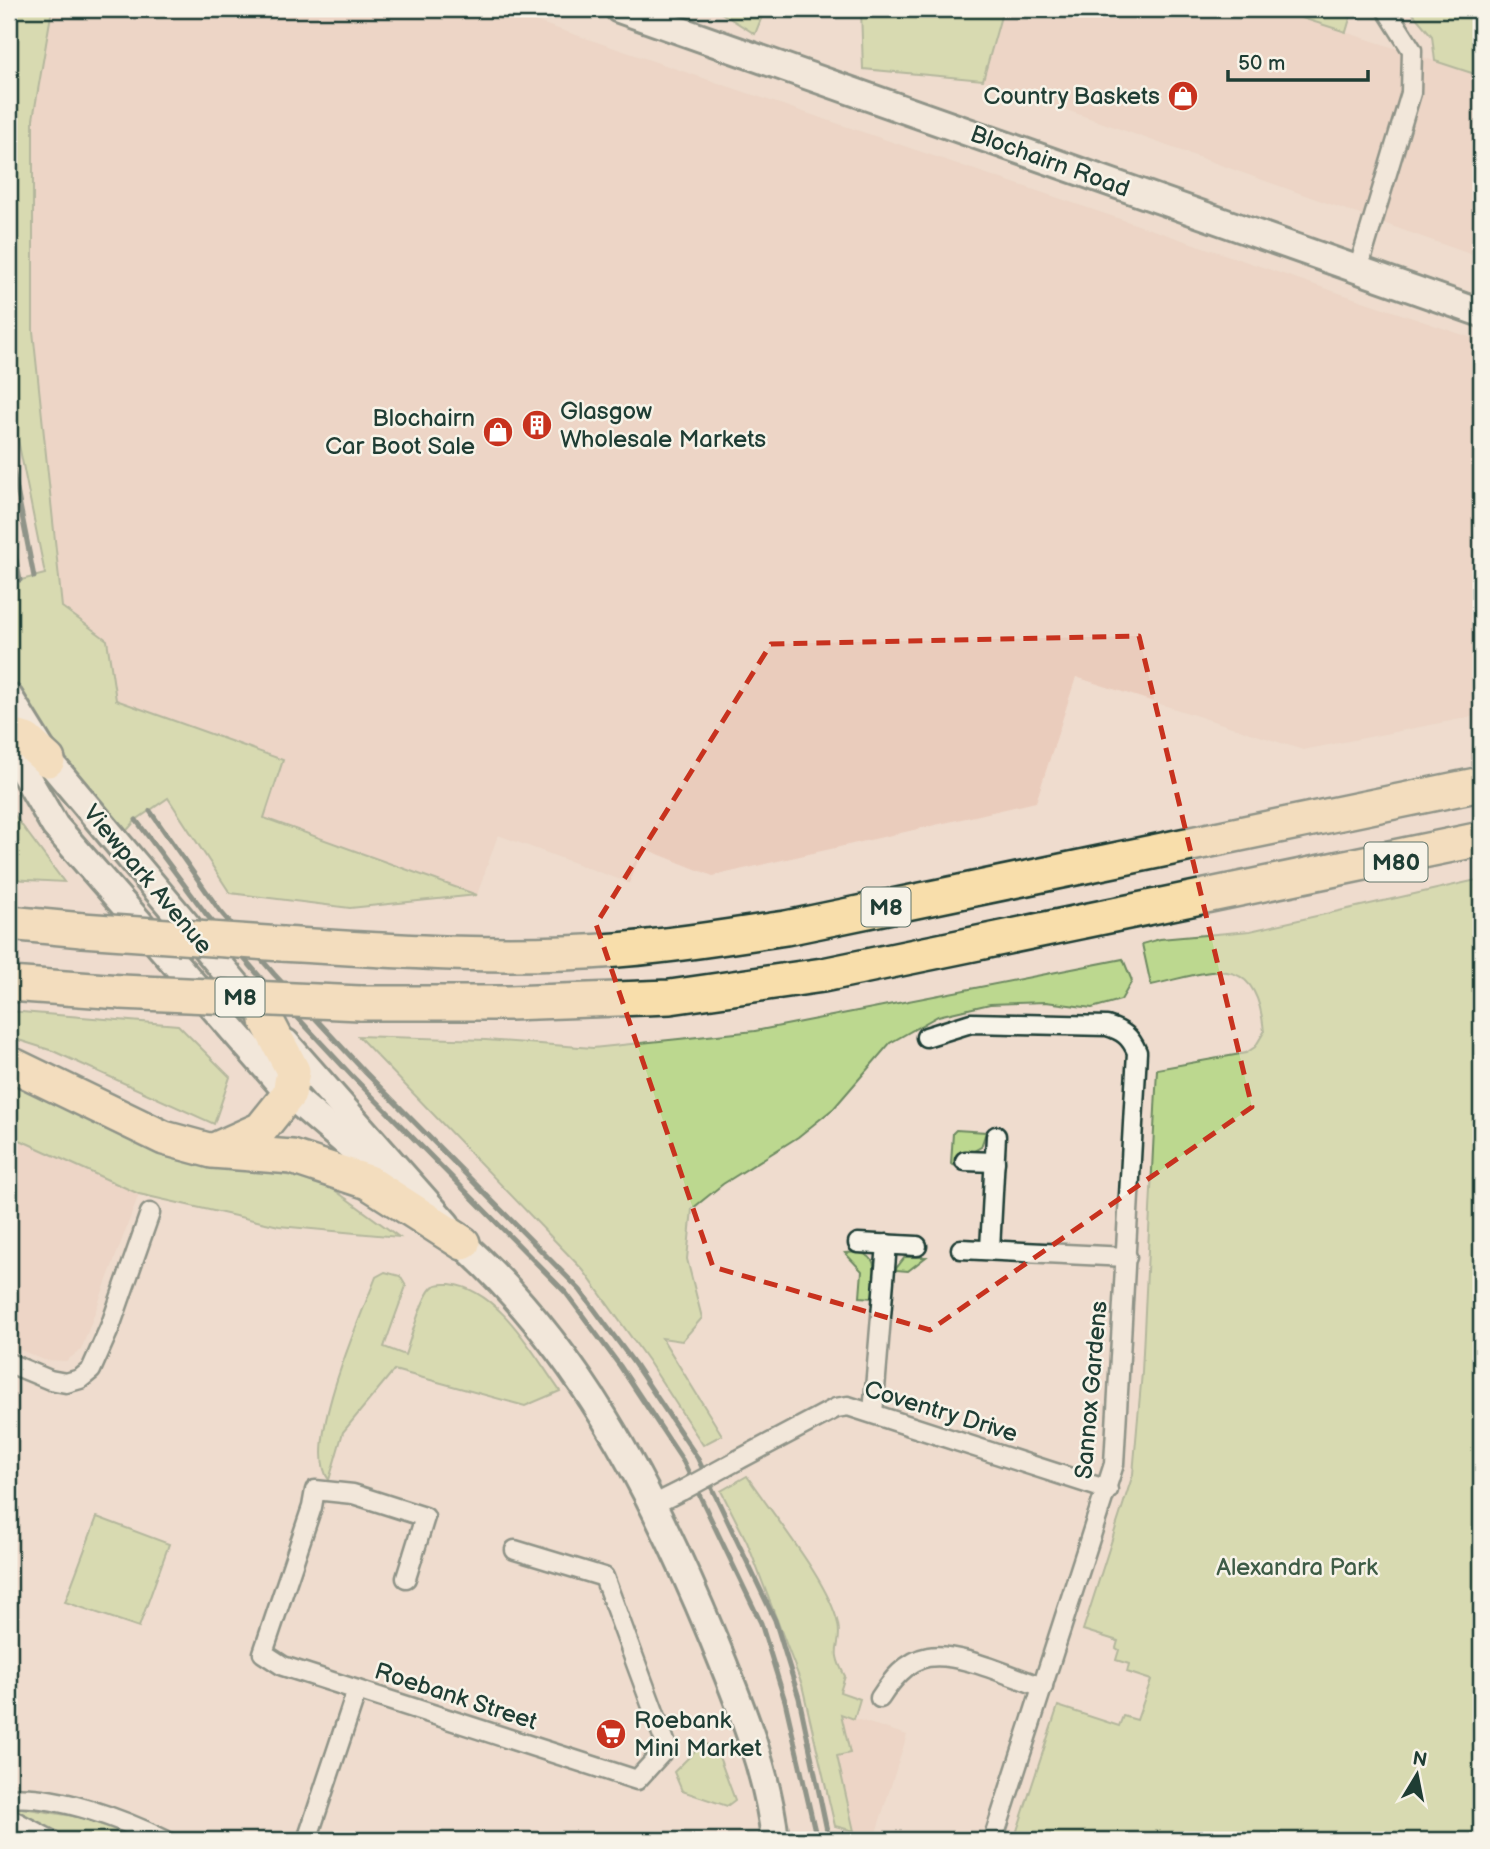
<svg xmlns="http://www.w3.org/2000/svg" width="1490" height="1849" font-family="'Balsamiq Sans',sans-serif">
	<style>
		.built { fill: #eaccbc }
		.green { fill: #bcd88f; stroke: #6e8a62; stroke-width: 2 }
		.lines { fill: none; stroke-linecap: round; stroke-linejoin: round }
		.street-casing { stroke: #1f3d34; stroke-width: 23 }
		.secondary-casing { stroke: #1f3d34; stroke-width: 32 }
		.highway-casing { stroke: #1f3d34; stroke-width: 38 }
		.street { stroke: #f7f3e8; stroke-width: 18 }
		.secondary { stroke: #f7f3e8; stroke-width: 26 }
		.highway { stroke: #f8deab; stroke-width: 33 }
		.rail { stroke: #1f3d34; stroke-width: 5 }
		.street-bridge-casing { stroke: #1f3d34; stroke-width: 23; stroke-linecap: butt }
		.highway-bridge-casing { stroke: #1f3d34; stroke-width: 38; stroke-linecap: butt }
		.street-bridge { stroke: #f7f3e8; stroke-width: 18 }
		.highway-bridge { stroke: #f8deab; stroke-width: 33 }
		.marked { fill: none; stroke: #c8321e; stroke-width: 5; stroke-dasharray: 14 9; stroke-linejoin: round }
		.labels { text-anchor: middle; stroke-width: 5; stroke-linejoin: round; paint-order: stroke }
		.shield { fill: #f7f3e8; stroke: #60746a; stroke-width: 2 }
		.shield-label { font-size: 23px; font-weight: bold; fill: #1f3d34 }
		.poi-label { font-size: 24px; fill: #1f3d34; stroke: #f7f3e8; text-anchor: end }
		.street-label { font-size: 24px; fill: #1f3d34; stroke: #f7f3e8 }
		.park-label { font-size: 24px; fill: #3e5c46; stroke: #f7f3e8 }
	</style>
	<rect width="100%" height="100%" fill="#efdcce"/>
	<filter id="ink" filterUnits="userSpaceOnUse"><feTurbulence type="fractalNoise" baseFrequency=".0143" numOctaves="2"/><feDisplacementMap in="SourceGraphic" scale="14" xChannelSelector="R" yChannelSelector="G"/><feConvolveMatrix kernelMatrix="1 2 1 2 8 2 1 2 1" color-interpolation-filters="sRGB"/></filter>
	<g filter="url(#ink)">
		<g class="built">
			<polygon points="52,9 499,9 1481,341 1481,715 1303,750 1076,677 1036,802 713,876 643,848 629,883 498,835 477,895 264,818 282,760 116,700 107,640 62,607 33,331 33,119"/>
			<polygon points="1003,9 1274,9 1481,76 1481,258 983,80"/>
			<polygon points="9,1135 139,1194 81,1350 66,1361 44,1360 9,1345"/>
			<polygon points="840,1714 907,1735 875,1836 854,1831 837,1756 850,1753"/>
		</g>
		<g class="green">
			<polygon points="17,9 52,9 33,119 33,331 62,607 107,640 116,700 283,760 264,818 477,895 350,908 230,893 168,798 136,820 123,835 33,723 9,683 9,583 45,574 9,395 9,60"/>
			<polygon points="715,9 765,9 755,34"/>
			<polygon points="861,9 1003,9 983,80 863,69"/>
			<polygon points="1274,9 1338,9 1351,15 1346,32"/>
			<polygon points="1409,9 1481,9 1481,76 1435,61 1432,36"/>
			<polygon points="9,808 64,882 9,879"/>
			<path d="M1481 879V1840H1014L1058 1706 1119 1726 1123 1716 1137 1720 1151 1680 1127 1672 1129 1664 1116 1660 1119 1650 1116 1648 1118 1641 1083 1630 1133 1474 1142 1372 1157 1069 1246 1053 1255 1047 1264 1032C1256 948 1211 972 1151 985L1142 944 1160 939 1250 931Z"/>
			<polygon points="1123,959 1132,981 1121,1000 1092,1008 1046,1002 990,1004 938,1016 890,1043 834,1108 798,1137 723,1184 692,1209 687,1259 702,1318 682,1341 662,1338 722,1435 703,1445 649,1362 583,1270 358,1036 486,1040 593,1048 755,1031"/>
			<polygon points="9,1011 178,1025 230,1077 214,1124 53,1051 9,1037"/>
			<polygon points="9,1080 162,1154 322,1181 399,1237 279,1226 139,1194 9,1135"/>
			<polygon points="956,1130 986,1132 981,1147 972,1152 963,1152 962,1169 951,1164 953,1133"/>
			<path d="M845 1253C882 1249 875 1270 873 1298L860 1297 862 1271Z"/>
			<polygon points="905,1257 926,1257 908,1271 895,1270"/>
			<path d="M385 1272 400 1276 406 1286 384 1347 405 1355C410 1341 423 1292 434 1286 439 1283 445 1284 450 1284 500 1290 533 1354 560 1391L525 1406 394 1370 343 1432 329 1480C302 1446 361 1316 376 1277Z"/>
			<path d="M747 1476C772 1514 829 1582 838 1624 843 1649 828 1646 845 1676L840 1692 860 1699 854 1719 841 1714 850 1753 837 1756 854 1831 835 1826 802 1685 747 1542 721 1491Z"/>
			<polygon points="97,1517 169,1544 139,1627 65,1602"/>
			<polygon points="702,1744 715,1746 735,1800 727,1806 682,1791 674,1772"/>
			<polygon points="16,1807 79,1817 146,1840 71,1840 14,1811"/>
		</g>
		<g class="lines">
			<g class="street-casing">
				<g id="street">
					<polyline points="1358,270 1411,93 1412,50 1386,9"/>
					<path d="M926 1037 971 1023 1107 1026C1123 1031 1130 1036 1137 1052L1114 1464 993 1840"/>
					<polyline points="965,1161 995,1162"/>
					<polyline points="858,1243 917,1246"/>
					<polyline points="961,1249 1127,1257"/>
					<polyline points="990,1249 996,1136"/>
					<polyline points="9,1363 50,1380 66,1383 80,1379 91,1370 110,1327 150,1213"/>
					<polyline points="873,1413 887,1244"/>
					<polyline points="738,1460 836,1408 848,1406 1108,1490"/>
					<polyline points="653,1505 683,1490"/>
					<polyline points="406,1578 425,1517 353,1494 315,1490 312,1507 263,1653 283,1666 637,1780 667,1747 604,1577 515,1550"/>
					<path d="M880 1698C891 1681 906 1661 928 1657 958 1651 1014 1678 1043 1687"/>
					<path d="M9 1798C55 1793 124 1820 165 1840"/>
					<polyline points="9,1818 51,1840"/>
					<polyline points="307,1840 357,1690"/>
				</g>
			</g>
			<g class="secondary-casing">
				<g id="secondary">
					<polyline points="619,9 1481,313"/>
					<polyline points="9,697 48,760 256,1008"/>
					<polyline points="9,747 55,826 289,1094 399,1188"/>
					<polyline points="286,1043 446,1224"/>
					<path d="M449 1232C575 1340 650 1486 713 1638 739 1702 768 1771 775 1840"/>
				</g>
			</g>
			<g class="highway-casing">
				<g id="highway">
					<polyline points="9,735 26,740 48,760"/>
					<polyline points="9,923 82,930"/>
					<path d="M282 944C393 951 505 959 617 950 674 946 730 936 786 928L1481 784"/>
					<polyline points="9,984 121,992"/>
					<polyline points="360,1003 509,1003 670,997 823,975 1481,839"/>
					<polyline points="9,1063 164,1138 212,1151 292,1157 368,1182 463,1243"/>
					<polyline points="214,1150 261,1129 289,1094 293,1071 267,1021"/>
				</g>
			</g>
			<use href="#street" class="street"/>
			<use href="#secondary" class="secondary"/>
			<use href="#highway" class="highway"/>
			<g class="rail">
				<polyline points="9,17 10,9"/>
				<polyline points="9,449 34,577"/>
				<polyline points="9,524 20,580"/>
				<polyline points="150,811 220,911 274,974 366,1073 580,1290 634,1363 697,1457 775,1620 799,1698 829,1840"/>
				<polyline points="136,820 206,914 260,977 352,1076 566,1293 620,1366 683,1461 761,1623 785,1701 817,1840"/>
			</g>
			<g class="street-bridge-casing">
				<polyline id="street-bridge" points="683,1490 738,1460"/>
			</g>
			<g class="highway-bridge-casing">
				<g id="highway-bridge">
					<polyline points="82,930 282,944"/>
					<polyline points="121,992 360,1003"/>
				</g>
			</g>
			<use href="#street-bridge" class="street-bridge"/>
			<use href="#highway-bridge" class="highway-bridge"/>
		</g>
	</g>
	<path d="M0 0H1490V1849H0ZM1139 636 1252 1107 930 1330 713 1267 596 924 771 644Z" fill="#efdcce" fill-opacity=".55" fill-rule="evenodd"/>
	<path class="marked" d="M1139 636 1252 1107 930 1330 713 1267 596 924 771 644Z"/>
	<defs>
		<g id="shop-disc" transform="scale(1.575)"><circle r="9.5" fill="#c8321e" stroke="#f7f3e8"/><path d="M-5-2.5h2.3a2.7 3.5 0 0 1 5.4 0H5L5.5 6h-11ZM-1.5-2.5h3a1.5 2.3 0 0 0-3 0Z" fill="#fff"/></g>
		<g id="building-disc" transform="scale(1.575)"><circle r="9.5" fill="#c8321e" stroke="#f7f3e8"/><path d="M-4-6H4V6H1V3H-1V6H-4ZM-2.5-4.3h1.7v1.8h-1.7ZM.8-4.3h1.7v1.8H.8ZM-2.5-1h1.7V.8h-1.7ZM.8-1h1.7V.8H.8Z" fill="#fff"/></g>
		<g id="supermarket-disc" transform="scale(1.575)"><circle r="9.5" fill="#c8321e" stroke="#f7f3e8"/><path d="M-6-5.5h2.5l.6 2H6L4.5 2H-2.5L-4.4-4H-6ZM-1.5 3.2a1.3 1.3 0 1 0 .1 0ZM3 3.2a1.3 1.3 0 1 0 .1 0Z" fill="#fff"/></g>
	</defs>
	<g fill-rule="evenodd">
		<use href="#shop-disc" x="1183" y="96"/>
		<use href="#building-disc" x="537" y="425"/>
		<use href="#shop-disc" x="498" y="432"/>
		<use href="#supermarket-disc" x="611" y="1734"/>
	</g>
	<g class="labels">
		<g class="shield">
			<rect x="1364.5" y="842.5" width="63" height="39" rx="5"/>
			<rect x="861.5" y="887.5" width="49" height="39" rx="5"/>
			<rect x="215.5" y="977.5" width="49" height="39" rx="5"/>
		</g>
		<g class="shield-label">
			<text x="1396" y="870">M80</text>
			<text x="886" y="915">M8</text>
			<text x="240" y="1005">M8</text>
		</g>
		<g class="poi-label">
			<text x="1160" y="104">Country Baskets</text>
			<text x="560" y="419" text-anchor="start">Glasgow<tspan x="560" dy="28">Wholesale Markets</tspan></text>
			<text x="475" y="426">Blochairn<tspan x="475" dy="28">Car Boot Sale</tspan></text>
			<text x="634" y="1728" text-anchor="start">Roebank<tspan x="634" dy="28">Mini Market</tspan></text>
		</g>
		<g class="street-label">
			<text transform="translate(1050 161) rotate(20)" y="8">Blochairn Road</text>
			<text transform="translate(148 879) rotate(50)" y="8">Viewpark Avenue</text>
			<text transform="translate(1091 1390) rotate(-85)" y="8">Sannox Gardens</text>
			<text transform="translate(941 1411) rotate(17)" y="8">Coventry Drive</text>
			<text transform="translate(456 1696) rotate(18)" y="8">Roebank Street</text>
		</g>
		<g class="park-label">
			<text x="1297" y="1575">Alexandra Park</text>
		</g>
	</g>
	<rect width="1490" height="1849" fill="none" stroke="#f7f3e8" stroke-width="35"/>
	<rect x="18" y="18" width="1455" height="1814" fill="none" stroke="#1f3d34" stroke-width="2.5" filter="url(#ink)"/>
	<g transform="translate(1417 1775) rotate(10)" stroke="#f7f3e8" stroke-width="5" paint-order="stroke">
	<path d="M0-5L12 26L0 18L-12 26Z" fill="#1f3d34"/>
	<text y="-10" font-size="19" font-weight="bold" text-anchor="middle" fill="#1f3d34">N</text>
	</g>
	<path d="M1228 70v10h140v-10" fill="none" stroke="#1f3d34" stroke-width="3.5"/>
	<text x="1238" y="70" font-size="21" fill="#1f3d34" stroke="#f7f3e8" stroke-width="5" paint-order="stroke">50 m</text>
</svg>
